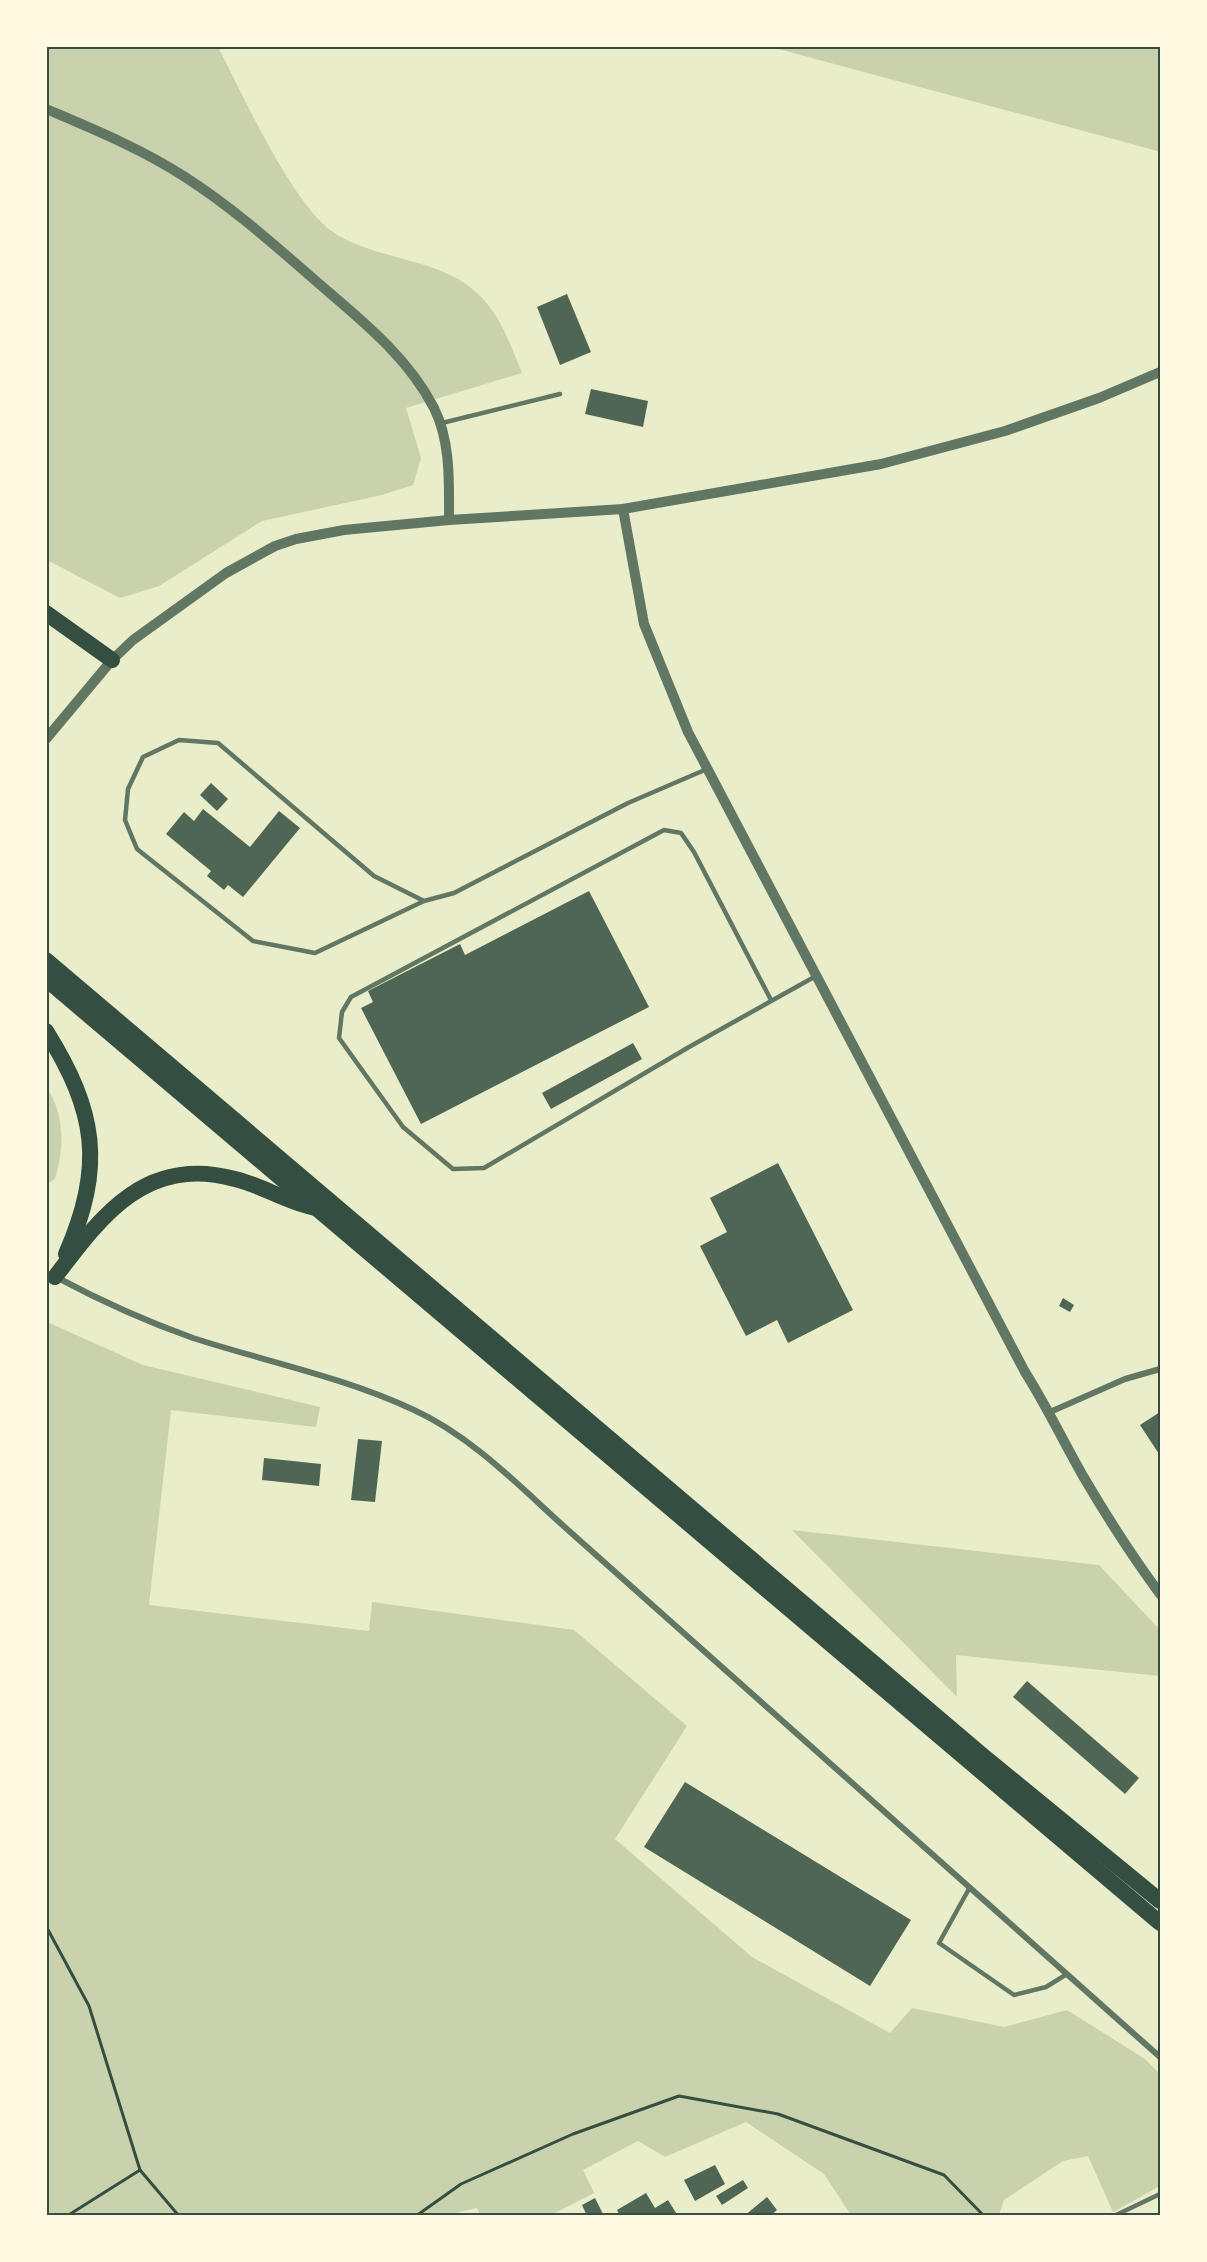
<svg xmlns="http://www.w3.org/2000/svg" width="1207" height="2262" font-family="Lora,serif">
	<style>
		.green { fill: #cad2ad }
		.building { fill: #4f6655 }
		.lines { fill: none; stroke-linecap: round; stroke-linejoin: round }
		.path { stroke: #344e41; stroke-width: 3 }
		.service { stroke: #617663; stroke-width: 4.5 }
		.minor { stroke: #617663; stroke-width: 6 }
		.tertiary { stroke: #617663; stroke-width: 10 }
		.trunk { stroke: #344e41; stroke-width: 16 }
		.neatline { fill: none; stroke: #344e41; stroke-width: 2 }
	</style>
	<rect width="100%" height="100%" fill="#e9edc9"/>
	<g class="green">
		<path d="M46 47H218C242 93 292 204 333 232 376 261 440 257 478 294 500 314 511 346 522 373L406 408 421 458 413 485 382 495 262 521 159 586 120 598 47 560Z"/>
		<polygon points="771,47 1160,47 1160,152 1143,147"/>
		<path d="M47 1088C65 1115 64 1149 55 1179L47 1184Z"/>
		<polygon points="47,1322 143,1365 320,1407 316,1427 171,1410 149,1605 369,1631 372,1602 574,1630 687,1726 615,1839 752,1957 890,2033 912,2008 1004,2027 1067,2010 1145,2059 1160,2074 1160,2186 1113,2212 1088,2156 1063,2161 1004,2200 999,2215 851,2215 824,2174 746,2122 665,2157 638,2141 583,2170 594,2193 551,2215 480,2215 477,2208 442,2216 47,2216"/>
		<polygon points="792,1530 1099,1565 1160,1630 1160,1676 956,1655 957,1697"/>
	</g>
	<g class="building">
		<polygon points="567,294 591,352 560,365 537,307"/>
		<polygon points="591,389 648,401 643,427 585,414"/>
		<polygon points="211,783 228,799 217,811 200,795"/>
		<polygon points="203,809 250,847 279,811 300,828 243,897 228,885 224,890 207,876 211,871 166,834 184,812 194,821"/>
		<polygon points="589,891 649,1007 421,1124 361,1008 373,1002 368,991 460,944 465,955"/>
		<polygon points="633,1043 642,1059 551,1109 542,1093"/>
		<polygon points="778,1163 853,1310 788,1343 777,1320 746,1336 700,1246 727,1232 710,1198"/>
		<polygon points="1063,1298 1074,1305 1070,1312 1059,1306"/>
		<polygon points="1160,1412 1160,1454 1159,1454 1140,1425"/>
		<polygon points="358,1439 382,1441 375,1502 351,1500"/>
		<polygon points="264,1458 321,1464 319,1486 262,1480"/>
		<polygon points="1027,1681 1139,1778 1125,1794 1013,1697"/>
		<polygon points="685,1782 911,1920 870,1986 644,1847"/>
		<polygon points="715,2165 725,2184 695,2201 684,2180"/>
		<polygon points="743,2180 748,2188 722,2205 716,2196"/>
		<polygon points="646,2193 655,2208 668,2200 678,2216 620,2216 617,2210"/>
		<polygon points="767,2197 777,2210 770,2216 744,2216"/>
		<polygon points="595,2198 604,2216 587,2216 582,2205"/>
	</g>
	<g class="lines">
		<g class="path">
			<polyline points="46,1926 89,2006 140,2170 179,2216"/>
			<polyline points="67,2216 140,2170"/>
			<polyline points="416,2216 461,2184 573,2134 679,2096 778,2114 944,2175 984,2216"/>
		</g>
		<g class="service">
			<polyline points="442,423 560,394"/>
			<polyline points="424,901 374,876 218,743 179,740 143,757 128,789 125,820 137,849 253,941 315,953 424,901 454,893 628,803 707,769"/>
			<polyline points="771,1000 694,852 681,833 664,830 351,997 342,1012 339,1038 403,1127 453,1169 484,1168 689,1047 816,976"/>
			<polyline points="970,1887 939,1943 1014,1995 1046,1987 1067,1974"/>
			<polyline points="1114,2216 1160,2194"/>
		</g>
		<g class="minor">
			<path d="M56 1277C101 1301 145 1321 193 1338 267 1362 344 1377 414 1410 473 1437 521 1488 568 1530L1160 2057"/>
			<polyline points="1050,1412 1125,1379 1160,1369"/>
		</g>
		<g class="tertiary">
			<path d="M46 109C93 129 142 149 185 177 235 209 279 249 324 288 365 323 409 359 434 408 451 442 449 483 449 520"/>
			<path d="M623 509 644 624 688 732 1025 1372C1046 1405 1063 1441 1083 1476 1107 1517 1132 1556 1160 1594"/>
			<polyline points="46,739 112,660 133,640 226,573 275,546 296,539 344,530 449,520 623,509 881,464 1005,431 1099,398 1160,372"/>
		</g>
		<g class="trunk">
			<polyline points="46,613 112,660"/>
			<polyline points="46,960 982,1755 1160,1901"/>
			<polyline points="46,979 1160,1923"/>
			<path d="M46 1031C96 1111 105 1166 66 1254"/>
			<path d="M55 1277C102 1215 146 1155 235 1179 264 1186 288 1203 316 1208"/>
		</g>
	</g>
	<rect width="1207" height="2262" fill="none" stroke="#fefae0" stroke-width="96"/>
	<rect x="48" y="48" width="1111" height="2166" class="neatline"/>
</svg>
